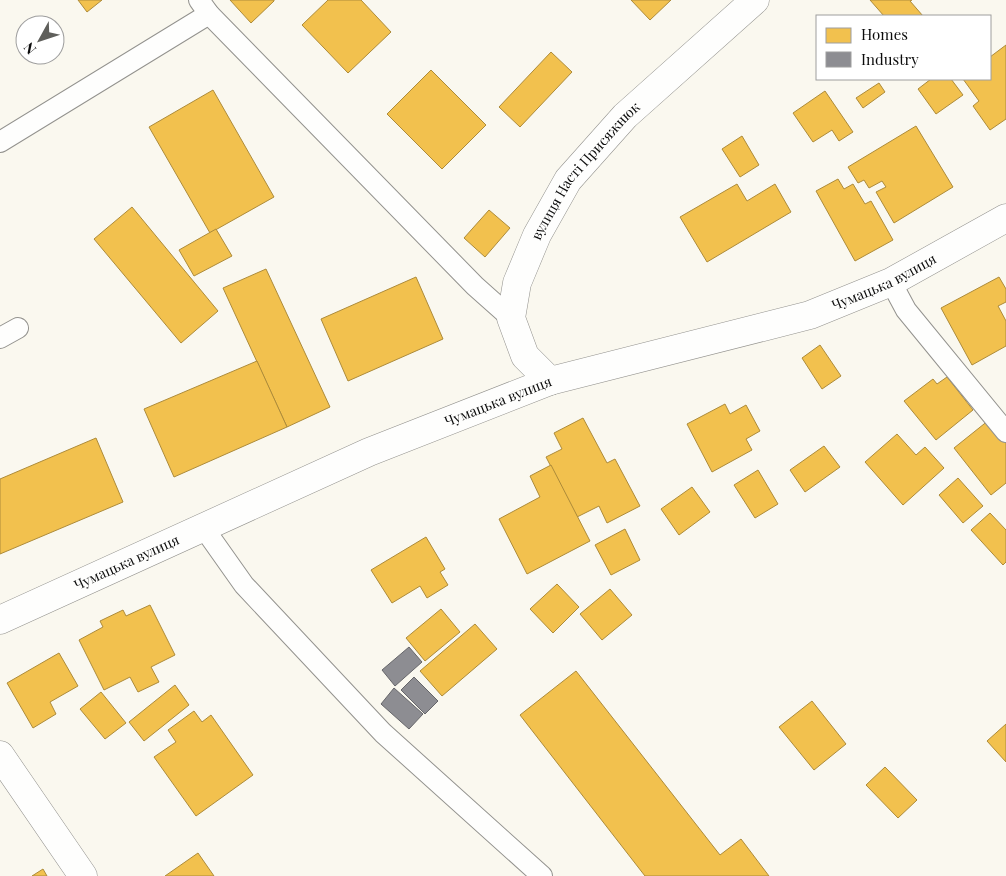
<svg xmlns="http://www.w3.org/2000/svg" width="1006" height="876" font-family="'Playfair Display',serif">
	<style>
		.homes { fill: #f2c14e; stroke: #ad8b3a }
		.industry { fill: #8d8d92; stroke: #66666a }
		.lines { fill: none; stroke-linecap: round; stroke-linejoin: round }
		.service-casing { stroke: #93928e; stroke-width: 22 }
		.minor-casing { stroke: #93928e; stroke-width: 29 }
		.tertiary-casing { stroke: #93928e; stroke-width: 29 }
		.service { stroke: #fefefd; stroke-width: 20 }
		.minor { stroke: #fefefd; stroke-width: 28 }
		.tertiary { stroke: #fefefd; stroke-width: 28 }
		.labels { text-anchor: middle; stroke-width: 5; stroke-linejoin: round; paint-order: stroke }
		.street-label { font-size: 14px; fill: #0c0c0c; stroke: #fff }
	</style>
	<rect width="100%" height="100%" fill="#faf8ef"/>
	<g class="homes">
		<polygon points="78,0 102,0 87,12"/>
		<polygon points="230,0 274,0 274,1 251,23"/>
		<polygon points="328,0 361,0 391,32 348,73 302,25"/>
		<polygon points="631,0 671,0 650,20"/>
		<polygon points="870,0 912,0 910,1 923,16 884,16"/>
		<polygon points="1006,45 1006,119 990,130 973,106 979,101 963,79 990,79 990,57"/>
		<polygon points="551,52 572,72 520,127 499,107"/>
		<polygon points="431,70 486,125 442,169 387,114"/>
		<polygon points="931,79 951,79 963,95 936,114 918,89"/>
		<polygon points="879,83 885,92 863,108 856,98"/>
		<polygon points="213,90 274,197 210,233 149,127"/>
		<polygon points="825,91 853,132 839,141 832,130 813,142 793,113"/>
		<polygon points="916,126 953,187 894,223 876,192 886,187 882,181 869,188 864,180 858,183 848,167"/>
		<polygon points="742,136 759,165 740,177 722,149"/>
		<polygon points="838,179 844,189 853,184 865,204 871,201 893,240 855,261 816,191"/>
		<polygon points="737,184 747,201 775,184 791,212 707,262 680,217"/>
		<polygon points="132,207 218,311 181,343 94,239"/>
		<polygon points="489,210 510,228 485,257 464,238"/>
		<polygon points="216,229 232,256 194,276 179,250"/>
		<polygon points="266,269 330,407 287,427 223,288"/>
		<polygon points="416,277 443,339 348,381 321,319"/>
		<polygon points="999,277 1006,289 1006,302 998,306 1006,321 1006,346 972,365 941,308"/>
		<polygon points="820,345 841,376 822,389 802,358"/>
		<polygon points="257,361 287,427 174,477 144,409"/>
		<polygon points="947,377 973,410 936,440 904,401 933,379 937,384"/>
		<polygon points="725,404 730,414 746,405 760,431 746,439 752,450 712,472 687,424"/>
		<polygon points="583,418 607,463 615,459 640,506 607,523 599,506 577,517 546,457 562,449 554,433"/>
		<polygon points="989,420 1006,442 1006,483 991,495 954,448"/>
		<polygon points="897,434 916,455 925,447 944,468 903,505 865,462"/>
		<polygon points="96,438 123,502 0,554 0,479"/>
		<polygon points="824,446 840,467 805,492 790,470"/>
		<polygon points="551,465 590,541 527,574 499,519 540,497 530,476"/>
		<polygon points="758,470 778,504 755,518 734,485"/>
		<polygon points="958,478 983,506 963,523 939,495"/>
		<polygon points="692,487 710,512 679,535 661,509"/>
		<polygon points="990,513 1006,530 1006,562 1003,565 971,530"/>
		<polygon points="625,529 640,560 611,575 595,545"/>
		<polygon points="426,537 445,569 440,572 448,585 427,598 420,586 392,603 371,570"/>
		<polygon points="557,584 579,607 553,633 530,609"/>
		<polygon points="610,589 632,615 602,640 580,614"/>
		<polygon points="150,605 175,655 151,667 159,682 138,692 130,677 104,690 79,640 103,627 100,621 123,610 126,616"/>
		<polygon points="441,609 460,632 425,661 406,638"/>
		<polygon points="475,624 497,649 442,696 420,671"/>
		<polygon points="59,653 78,686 50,702 56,714 33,728 7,683"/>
		<polygon points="576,671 720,855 741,839 769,876 645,876 520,715"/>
		<polygon points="175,685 189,705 144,741 129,722"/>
		<polygon points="101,692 126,723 105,739 80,709"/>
		<polygon points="812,701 846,744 814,770 779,727"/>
		<polygon points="194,711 202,722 211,715 253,775 196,816 154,757 176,742 168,730"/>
		<polygon points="1006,724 1006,762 987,741"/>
		<polygon points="885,767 917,800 898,818 866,785"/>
		<polygon points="198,853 214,876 165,876"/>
		<polygon points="43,869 47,876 32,876"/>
	</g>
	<g class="industry">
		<polygon points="409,647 422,662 395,686 382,670"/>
		<polygon points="414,677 438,701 425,714 401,690"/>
		<polygon points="394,688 423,714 409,729 381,704"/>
	</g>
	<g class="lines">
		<g class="service-casing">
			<g id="service">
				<polyline points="199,0 209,14 475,286 511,318"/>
				<polyline points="0,142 209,14"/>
				<polyline points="891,282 906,310 1006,432"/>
				<polyline points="0,338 18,328"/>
				<polyline points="203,527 244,585 383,733 542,876"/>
			</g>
		</g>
		<g class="minor-casing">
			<g id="minor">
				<path id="s1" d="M550 381 525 356 511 318 517 283 537 235 568 180 625 116 755 0"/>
				<polyline points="0,755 83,876"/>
			</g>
		</g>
		<g class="tertiary-casing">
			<g id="tertiary">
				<path id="s2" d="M0 620 369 452 550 381 810 315 891 282 1006 218"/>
			</g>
		</g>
		<use href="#service" class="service"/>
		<use href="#minor" class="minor"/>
		<use href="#tertiary" class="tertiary"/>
	</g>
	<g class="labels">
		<g class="street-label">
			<text dy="5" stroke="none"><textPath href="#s1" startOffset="244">вулиця Насті Присяжнюк</textPath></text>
			<text dy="5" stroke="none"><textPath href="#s2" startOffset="949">Чумацька вулиця</textPath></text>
			<text dy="5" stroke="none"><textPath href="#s2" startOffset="544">Чумацька вулиця</textPath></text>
			<text dy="5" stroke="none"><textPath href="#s2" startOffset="139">Чумацька вулиця</textPath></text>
		</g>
	</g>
	<rect x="816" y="15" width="175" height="65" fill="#ffffff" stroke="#9e9e9e"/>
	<rect x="826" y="28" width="25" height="15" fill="#f2c14e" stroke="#9e9e9e"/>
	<text x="861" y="40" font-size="15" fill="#0c0c0c">Homes</text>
	<rect x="826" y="52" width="25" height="15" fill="#8d8d92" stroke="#9e9e9e"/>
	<text x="861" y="65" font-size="15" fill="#0c0c0c">Industry</text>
	<g transform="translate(40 40) rotate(230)"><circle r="24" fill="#ffffff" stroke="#9e9e9e"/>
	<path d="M0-4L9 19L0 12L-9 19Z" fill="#5f5f5b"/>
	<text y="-8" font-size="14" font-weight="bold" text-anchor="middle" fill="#0c0c0c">N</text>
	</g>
</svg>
